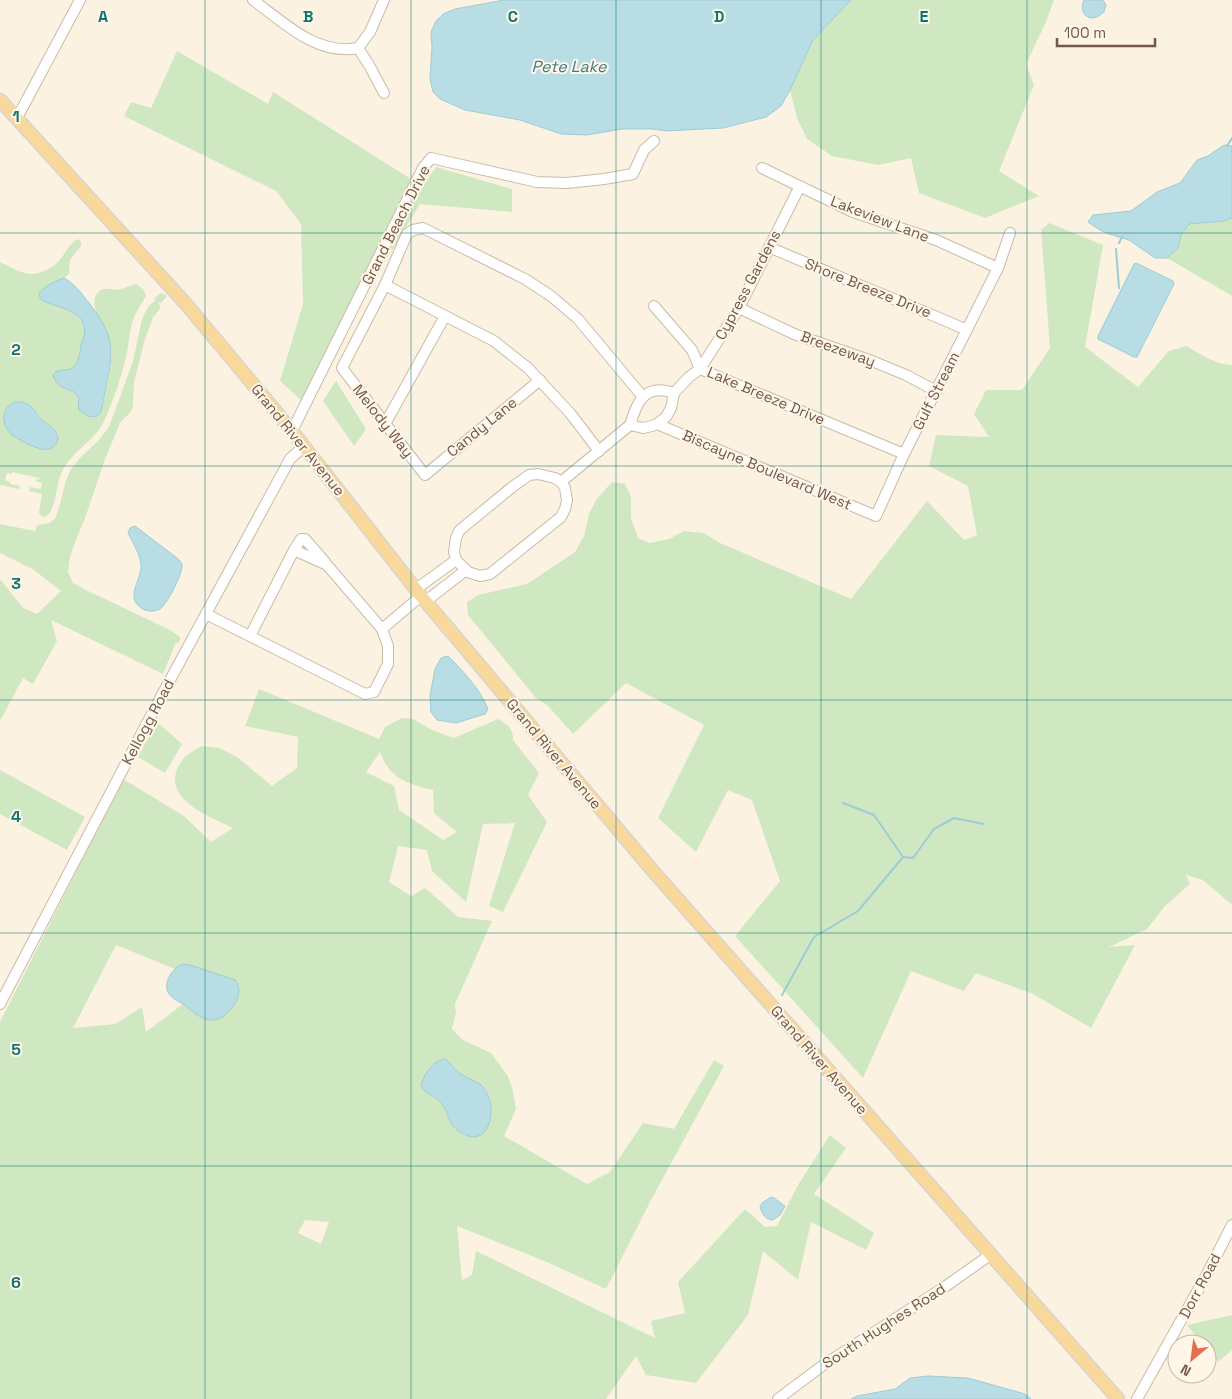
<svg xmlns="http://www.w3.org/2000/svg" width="1232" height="1399" font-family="'Space Grotesk',sans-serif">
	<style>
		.green { fill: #d0e8c2; fill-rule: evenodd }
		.water { fill: #b8dde4; stroke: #9eccd6 }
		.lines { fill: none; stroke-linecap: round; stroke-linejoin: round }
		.stream { stroke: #9eccd6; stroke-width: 2 }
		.minor-casing { stroke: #ccbaa9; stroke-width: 12 }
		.major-casing { stroke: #dad4d0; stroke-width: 15 }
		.minor { stroke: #fff; stroke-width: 10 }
		.major { stroke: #f9d89c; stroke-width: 12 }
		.grid { fill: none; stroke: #0f766e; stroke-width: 1; stroke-opacity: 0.55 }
		.labels { text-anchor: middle; stroke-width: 4; stroke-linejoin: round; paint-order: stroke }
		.street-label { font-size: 15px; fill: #725949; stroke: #fff6e8 }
		.water-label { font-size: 16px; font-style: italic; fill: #447985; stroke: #fff6e8 }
		.grid-label { font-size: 16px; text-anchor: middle; font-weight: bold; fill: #0f766e; stroke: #fff6e8; stroke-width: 4; stroke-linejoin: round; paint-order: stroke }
	</style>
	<rect width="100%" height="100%" fill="#fbf2e2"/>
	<g class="green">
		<polygon points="851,0 1054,0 1046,22 1026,64 1034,85 999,171 1039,196 985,218 919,193 911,158 878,165 832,156 807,139 797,118 790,90 813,40"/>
		<polygon points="177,51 268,104 273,92 411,179 404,197 411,203 436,167 512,189 512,212 420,204 301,400 280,381 303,304 301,224 276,191 124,116 131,102 151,108"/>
		<polygon points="1232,218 1232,296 1167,258 1178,248 1181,235 1189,224 1224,221"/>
		<path d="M1049 223 1103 245 1085 347 1138 387 1169 351 1186 346C1200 354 1216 365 1232 365V905L1203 880 1186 875 1190 884 1165 906 1147 929 1109 947 1135 945 1091 1028 1033 994 976 973 964 991 911 971 863 1078 735 936 780 881 752 800 728 790 696 852 658 818 704 725 626 683 573 734 548 706 536 698 468 615 467 602 478 595 527 584 575 552 584 536 589 514 596 500 612 482 625 484 631 497V518L638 538 649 543 669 539 684 531 704 533 720 543 851 599 927 501 964 540 977 535 968 486 929 466 936 435 989 437 974 414 986 390H1022L1050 348 1041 230Z"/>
		<path d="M78 239 81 241V246L70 260 69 274 64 278 55 282 42 290 39 294 40 298C54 304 71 308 81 321 83 324 84 325 84 328 86 335 79 360 75 366 72 370 69 370 64 370V389C74 390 80 395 78 406 83 414 88 418 98 416L100 414C104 402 113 365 111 353 108 339 85 302 99 291 106 286 114 291 121 289 126 288 131 285 136 284L143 289 146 296C141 305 135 313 132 323 129 334 129 346 126 357 121 378 114 399 105 419 96 441 72 450 62 472 55 485 58 503 48 515L43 517 39 513 42 494 29 491 30 487 41 489 42 483 36 481V479L39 480V478L12 472V474L7 473 5 480 10 482V484L20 486 19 489 0 485V262C16 269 27 279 44 271 52 268 57 264 62 257 67 250 70 243 78 239ZM25 403C34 408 37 413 43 420 48 426 54 428 58 435L38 449C26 442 9 437 4 423Z"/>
		<polygon points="162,293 167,296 161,303 158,302 160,306 160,309 153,317 145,339 134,382 133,407 129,414 124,418 120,423 105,459 85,518 75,542 70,557 68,572 73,583 84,589 170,630 180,637 180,641 175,644 163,674 51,620 57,641 33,684 23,678 0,721 0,579 23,608 37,614 61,591 34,570 0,553 0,524 35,531 37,525 49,523 55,519 59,508 66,480 71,469 80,458 98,441 109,427 133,361 142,319 148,307 154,301 156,301 154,299 159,294"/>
		<polygon points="336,381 366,429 354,446 323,401"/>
		<path d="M259 689 379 739 385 727 402 718 413 719 432 730 454 738 498 719C507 724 514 729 513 740L539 773 528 795 547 822 503 912 489 906 515 823 483 824 466 902 432 871 427 850 398 846 389 882 411 896 425 888 458 917 492 921 455 1004 456 1012 452 1029 463 1040 491 1053 508 1076 513 1092 516 1109 504 1136 587 1184 610 1172 643 1123 674 1129 714 1060 724 1066 651 1200 606 1289 547 1262 457 1226 462 1280 472 1275 476 1251 655 1338 651 1321 685 1313 678 1282 745 1209 765 1227 777 1226 798 1185 830 1135 846 1148 814 1194 874 1233 866 1250 811 1222 798 1280 763 1251 748 1315 696 1383 646 1375 636 1356 606 1399H0V1022L123 779 184 816 211 842 233 828C207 815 155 797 183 759 187 754 196 749 202 746L219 748 237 757 272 786 297 768 298 737 245 726ZM380 752C382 756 383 760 385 763 395 781 414 785 433 790L434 813 457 832 443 840 399 810 394 786 366 772ZM116 945 175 969 178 966 235 1002C218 1027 204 1022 183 1004L146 1032 142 1007 115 1024 73 1028ZM439 1060 450 1062C456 1070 461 1075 470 1080 474 1082 481 1084 484 1087 492 1096 492 1111 489 1121L465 1136 454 1128 448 1118 443 1105 428 1093 427 1071ZM305 1220 329 1222 321 1244 298 1233Z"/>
		<polygon points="157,722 182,744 165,773 138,757"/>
		<polygon points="0,770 85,817 67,850 0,814"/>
		<polygon points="1232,1315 1232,1350 1218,1362 1207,1350 1207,1344 1202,1344 1187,1325"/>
	</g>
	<g class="water">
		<polygon points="504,0 851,0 813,40 790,90 781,106 766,117 723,128 667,131 652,129 622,129 587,135 561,134 520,120 465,110 440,99 433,92 430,79 432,47 431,32 436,21 443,14 455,9"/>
		<path d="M1084 0H1103L1106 5 1104 12C1101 14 1097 18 1093 18 1083 18 1080 8 1084 0Z"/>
		<polygon points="1224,145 1232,146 1232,218 1224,221 1189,224 1181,235 1178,248 1167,258 1155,258 1129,240 1109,234 1100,230 1088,222 1093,215 1131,211 1157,192 1180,183 1197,160 1208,156"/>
		<polygon points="1136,263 1173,281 1174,284 1137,357 1134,357 1098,339 1098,336 1134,264"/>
		<path d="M64 278C75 284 81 293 89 303 122 344 110 361 102 408L100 414 95 417 88 416 79 410C78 405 79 401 78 397 73 386 59 393 53 375 58 367 67 373 73 367 79 362 80 353 81 345 83 339 86 333 84 326 78 308 56 308 42 300 39 298 40 297 39 293 45 286 55 281 64 278Z"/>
		<path d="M15 402C34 401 34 414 46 423 50 427 55 429 57 434 59 438 57 442 55 445 46 457 22 441 12 435 1 425 0 408 15 402Z"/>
		<path d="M135 526 177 558C179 560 181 562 182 564 184 572 167 604 160 609 156 611 150 612 145 610 122 599 142 581 141 565 140 554 133 543 128 533L130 528Z"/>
		<path d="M448 656C463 671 480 689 488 709L485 714 456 723 437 720 431 712 430 696 435 669 441 658Z"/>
		<path d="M182 964 190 965 235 980C241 987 239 994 236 1002 234 1006 230 1010 226 1014 210 1028 197 1015 183 1004 178 1001 171 998 168 992 163 982 173 968 182 964Z"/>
		<path d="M445 1059C451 1062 453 1068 458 1072 465 1078 480 1082 484 1088 500 1109 488 1154 457 1130 447 1122 448 1110 441 1103 435 1096 426 1094 421 1086 423 1075 433 1060 445 1059Z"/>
		<path d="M771 1197 774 1198 785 1206 780 1215 773 1220C766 1220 762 1214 760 1207L762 1203Z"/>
		<polygon points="928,1376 968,1378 1025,1394 1031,1399 851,1399 857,1396 895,1389 910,1378"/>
	</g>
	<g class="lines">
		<g class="stream">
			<polyline points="1227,146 1232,138"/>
			<polyline points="1119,243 1122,237"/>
			<polyline points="1116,249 1119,288"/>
			<polyline points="843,803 874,815 903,857"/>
			<polyline points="782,995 814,937 858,911 903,857 913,858 934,829 954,818 984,824"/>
		</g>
		<g class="minor-casing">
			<g id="minor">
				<path d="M253 0C283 22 317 56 358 48"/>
				<polyline points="358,48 370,32 384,0"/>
				<polyline points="358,48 369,65 384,93"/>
				<polyline points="17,118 80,0"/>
				<polyline points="762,168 853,212 936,240 998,268"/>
				<path d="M769 247C835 276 901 301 967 330"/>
				<polyline points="385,285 494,341 528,368 570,413 599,451"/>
				<polyline points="654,306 692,350 700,369 904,454"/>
				<polyline points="739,308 794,334 872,361 906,375 936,391"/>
				<polyline points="540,380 425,475 342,368 385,285 407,234 413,230 423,228 525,279 551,296 578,319 643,397"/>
				<polyline points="385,424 445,316"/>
				<polyline points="657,424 876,516 904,454 998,268 1010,233"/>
				<polyline points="630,425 643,428 652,426 657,424 666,417 671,408 674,393 689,377 700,369 739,308 800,186"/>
				<path d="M630 425C637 401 645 383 674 393"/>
				<polyline points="292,431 423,168 431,158 537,182 567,183 604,179 633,174 644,150 654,141"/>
				<polygon points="538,474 555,478 561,482 565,488 567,500 565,509 561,517 490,574 480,576 468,572 456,560 454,552 456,538 459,531 466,525 511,488 529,475"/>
				<polyline points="561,482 630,425"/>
				<polyline points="294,550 301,539 305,539 325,562"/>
				<polyline points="416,589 456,560"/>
				<polyline points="426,601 466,570"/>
				<polyline points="206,614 365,694 374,692 388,664 388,646 382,629 327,565 294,550 250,636"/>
				<polyline points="382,629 421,596"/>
				<polyline points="0,1004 157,704 290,459 304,446"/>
				<polyline points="778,1399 822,1366 946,1286 990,1255"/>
				<polyline points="1137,1399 1207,1274 1232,1225"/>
			</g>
		</g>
		<g class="major-casing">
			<polyline id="major" points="0,100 186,304 292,431 421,596 653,871 1118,1399"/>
		</g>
		<use href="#minor" class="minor"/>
		<use href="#major" class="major"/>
	</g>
	<path class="grid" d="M205 0V1399M411 0V1399M616 0V1399M821 0V1399M1027 0V1399M0 233H1232M0 466H1232M0 700H1232M0 933H1232M0 1166H1232"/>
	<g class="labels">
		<g class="street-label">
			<text transform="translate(880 219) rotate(21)" y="5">Lakeview Lane</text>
			<text transform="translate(396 225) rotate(-63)" y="5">Grand Beach Drive</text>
			<text transform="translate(748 285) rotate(-62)" y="5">Cypress Gardens</text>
			<text transform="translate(868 288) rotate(22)" y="5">Shore Breeze Drive</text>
			<text transform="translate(838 349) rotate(20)" y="5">Breezeway</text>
			<text transform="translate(936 391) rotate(-63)" y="5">Gulf Stream</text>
			<text transform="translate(766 396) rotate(23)" y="5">Lake Breeze Drive</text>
			<text transform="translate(383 421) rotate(52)" y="5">Melody Way</text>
			<text transform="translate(482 427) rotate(-39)" y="5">Candy Lane</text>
			<text transform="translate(298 440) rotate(51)" y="5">Grand River Avenue</text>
			<text transform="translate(767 470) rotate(23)" y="5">Biscayne Boulevard West</text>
			<text transform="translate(148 722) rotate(-62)" y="5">Kellogg Road</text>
			<text transform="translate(554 754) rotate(50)" y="5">Grand River Avenue</text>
			<text transform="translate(819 1060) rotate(49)" y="5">Grand River Avenue</text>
			<text transform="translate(1200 1286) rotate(-62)" y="5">Dorr Road</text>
			<text transform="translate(884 1326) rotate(-33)" y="5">South Hughes Road</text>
		</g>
		<g class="water-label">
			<text x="569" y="72">Pete Lake</text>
		</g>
	</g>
	<g class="grid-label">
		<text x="103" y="22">A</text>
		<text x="308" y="22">B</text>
		<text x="513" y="22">C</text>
		<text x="719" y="22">D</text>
		<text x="924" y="22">E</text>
		<text x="16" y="122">1</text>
		<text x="16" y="355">2</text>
		<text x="16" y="589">3</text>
		<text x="16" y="822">4</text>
		<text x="16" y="1055">5</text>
		<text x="16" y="1288">6</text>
	</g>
	<g transform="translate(1192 1359) rotate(209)"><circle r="24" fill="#fff6e8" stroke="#c7b7a8"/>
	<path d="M0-4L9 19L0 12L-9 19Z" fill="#e3704a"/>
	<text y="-8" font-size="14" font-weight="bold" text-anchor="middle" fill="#725949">N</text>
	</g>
	<path d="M1057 38v8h98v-8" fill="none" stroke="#725949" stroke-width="2.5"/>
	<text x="1064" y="38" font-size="15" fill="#725949" stroke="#fff6e8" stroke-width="4" paint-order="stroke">100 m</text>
</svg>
